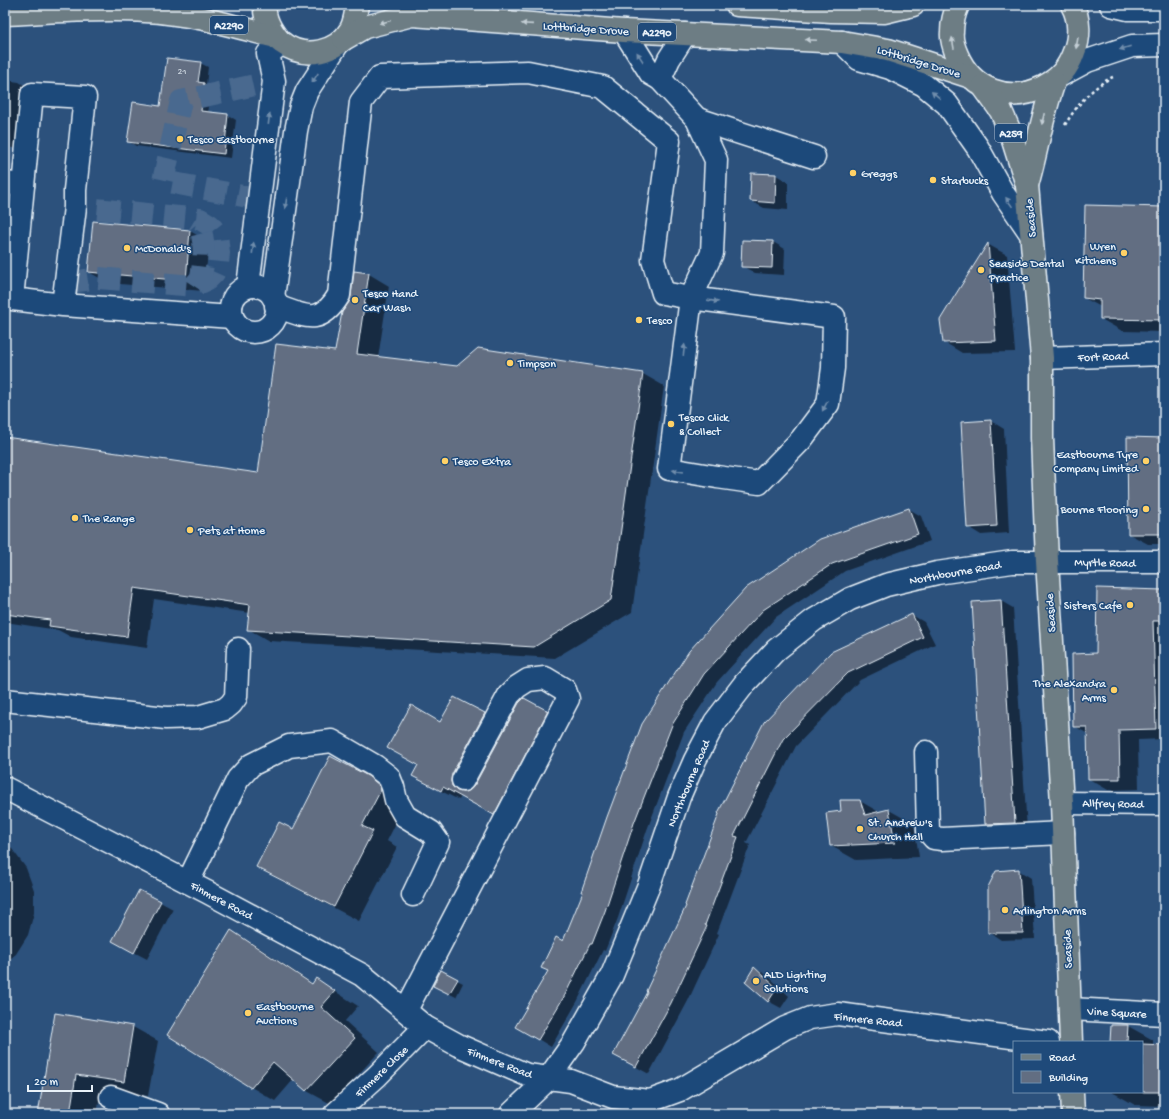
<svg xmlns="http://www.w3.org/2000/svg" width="1169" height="1119" font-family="'Gochi Hand',sans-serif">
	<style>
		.shadow { fill: #0007 }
		.building { fill: #626e82; stroke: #e8f1f8 }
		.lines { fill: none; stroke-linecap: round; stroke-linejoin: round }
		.minor-tunnel { stroke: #48698f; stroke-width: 22; stroke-dasharray: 22 11; stroke-linecap: butt }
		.minor-casing { stroke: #e8f1f8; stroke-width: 25 }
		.major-casing { stroke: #e8f1f8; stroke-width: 25 }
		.path { stroke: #e8f1f8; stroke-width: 2.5; stroke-dasharray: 3 3; stroke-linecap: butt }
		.minor { stroke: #1f4a7a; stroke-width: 22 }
		.major { stroke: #6d7d84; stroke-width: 22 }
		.oneway { fill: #c3ced5 }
		.oneway2 { fill: #6f8dac }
		.poi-dot { fill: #ffd166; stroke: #1f4a7a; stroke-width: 1.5 }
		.labels { text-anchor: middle; stroke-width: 3; stroke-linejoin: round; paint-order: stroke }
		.number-label { font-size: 10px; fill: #c6d0da }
		.shield { fill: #1f4a7a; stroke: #acbfd2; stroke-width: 1 }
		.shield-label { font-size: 11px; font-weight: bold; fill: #e8f1f8 }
		.street-label { font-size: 12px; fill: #e8f1f8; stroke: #1f4a7a }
		.poi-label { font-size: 12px; fill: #e8f1f8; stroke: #1f4a7a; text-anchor: start }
	</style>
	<rect width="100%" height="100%" fill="#2c517c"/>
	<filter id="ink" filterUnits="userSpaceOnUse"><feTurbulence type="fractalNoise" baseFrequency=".025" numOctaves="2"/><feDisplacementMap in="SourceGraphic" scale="8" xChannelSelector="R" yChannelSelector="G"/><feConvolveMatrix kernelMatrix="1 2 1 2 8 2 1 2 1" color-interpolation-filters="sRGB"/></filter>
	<g filter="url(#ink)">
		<g class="shadow">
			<polygon points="200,63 208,67 206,85 212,88 208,113 228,115 236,120 231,158 136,146 129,142"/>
			<polygon points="5,80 19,82 37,93 30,150 5,147"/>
			<polygon points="776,175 788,182 788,210 764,208 751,201"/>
			<polygon points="1164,207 1164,332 1122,331 1101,319 1101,307 1084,298"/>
			<polygon points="94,222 190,231 209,242 204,291 108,283 89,272"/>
			<polygon points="5,226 10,229 5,275"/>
			<polygon points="773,242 785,249 784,275 755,273 742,266"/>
			<polygon points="989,245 1007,255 1015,352 962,353 944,342 954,297"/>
			<polygon points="369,274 389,286 378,358 457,368 478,349 643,374 664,386 632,612 555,658 269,641 248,629 250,613 154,599 147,648 71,637 58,630 5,622 5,438 258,474 336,352"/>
			<polygon points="991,421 1004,429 1009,533 981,535 968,527 963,423"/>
			<polygon points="1164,439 1164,544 1148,544 1129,534"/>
			<polygon points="909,509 921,516 930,541 845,571 776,617 717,682 684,732 647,830 618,918 605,951 603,950 577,1002 551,1047 517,1026 564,942 690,651"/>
			<polygon points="1163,591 1164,592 1164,739 1138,740 1139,789 1108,790 1089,779 1088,734 1074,726 1097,654"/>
			<polygon points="1001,601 1013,608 1027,830 998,831 986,824"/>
			<polygon points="912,615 924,622 935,644 860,680 796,746 746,843 750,845 717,933 719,934 688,1001 649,1074 627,1062 648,991 688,906 765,722"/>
			<polygon points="454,698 502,724 470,785 468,794 475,787 524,699 565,722 512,824 461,796 459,800 431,786 441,723"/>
			<polygon points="367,777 393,792 405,805 387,841 397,847 359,921 282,881 257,867 293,831"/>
			<polygon points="860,801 879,812 889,810 914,824 919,857 856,860 831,846 842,812"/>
			<polygon points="5,844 12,849 26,868 34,890 34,913 28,935 16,954 5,963"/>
			<polygon points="1018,870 1031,878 1035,939 1001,940 989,932"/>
			<polygon points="140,891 173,909 147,959 126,948"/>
			<polygon points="231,931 255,945 313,984 316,979 358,1006 345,1021 379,1052 331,1104 307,1091 294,1079 275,1101 251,1087"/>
			<polygon points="754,968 767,975 789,996 781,1008 768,1001"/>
			<polygon points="457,980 463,983 456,997 440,989"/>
			<polygon points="55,1014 133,1027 158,1041 148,1096 101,1089 97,1114 39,1114"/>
			<polygon points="1128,1026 1153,1040 1153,1045 1164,1046 1164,1106 1135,1105 1112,1092 1142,1092 1142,1042 1111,1042"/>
		</g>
		<g class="building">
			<polygon points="167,58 201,62 198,82 204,83 201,111 228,114 224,154 127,142 133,102 160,106"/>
			<polygon points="751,173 776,174 775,203 750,201"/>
			<polygon points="1085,205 1164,207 1164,320 1100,319 1100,300 1083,298"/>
			<polygon points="93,221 190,230 186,281 88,272"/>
			<polygon points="742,240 773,241 772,268 741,267"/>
			<polygon points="988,243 996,341 943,343 940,320 954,297"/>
			<polygon points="354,271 369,273 357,354 457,366 478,348 643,373 611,600 534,647 247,630 250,605 134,588 127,637 49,626 50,620 5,614 5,437 258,473 276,344 335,351 342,312 349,302 351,296"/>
			<polygon points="991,420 997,526 967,528 961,422"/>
			<polygon points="1127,437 1164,438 1164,534 1128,534"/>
			<polygon points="909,508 918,534 832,564 763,610 704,674 672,725 634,823 605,911 592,944 590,944 565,995 538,1040 515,1027 548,971 541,968 556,937 563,941 583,892 581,892 607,817 642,724 689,651 746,588 820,539"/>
			<polygon points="1097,588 1163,590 1162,621 1153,621 1156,729 1119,730 1120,779 1088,779 1087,727 1073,727 1072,654 1096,653"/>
			<polygon points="1001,600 1015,823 985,824 972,602"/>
			<polygon points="912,614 923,637 848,673 783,739 734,836 738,837 705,925 707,926 671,1003 636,1067 613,1055 647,992 646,991 686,906 685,905 719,814 718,813 764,722 831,652"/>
			<polygon points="454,697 485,713 452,774 451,781 452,786 457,791 463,792 469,791 474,786 519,703 524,698 548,711 494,815 443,787 441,791 412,776 418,765 387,748 411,705 440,722"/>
			<polygon points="330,756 368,776 379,785 381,790 362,826 373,831 334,907 256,867 279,822 293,829"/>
			<polygon points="840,800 860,800 865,815 889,809 895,843 830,846 826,813 841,811"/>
			<polygon points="1019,869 1023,933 988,933 988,887 996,871"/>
			<polygon points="139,890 161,901 134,953 112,941"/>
			<polygon points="231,930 312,984 316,978 335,991 321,1007 355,1038 306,1091 273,1062 251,1088 167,1035"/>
			<polygon points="754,967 777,988 768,1002 745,982"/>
			<polygon points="441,970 458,979 449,994 433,986"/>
			<polygon points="55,1013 133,1026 124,1082 76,1075 70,1114 38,1114"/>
			<polygon points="1111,1025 1128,1025 1127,1042 1110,1042"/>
			<polygon points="1142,1044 1164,1045 1164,1092 1142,1092"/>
		</g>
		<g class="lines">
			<g class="minor-tunnel">
				<polyline points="259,199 163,181 181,101 274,81"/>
				<polyline points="66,283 98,278 194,286 207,280 214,273 218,264 219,253 217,234 210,225 200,219 75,207"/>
				<path d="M194 286C196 283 200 280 201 276 204 263 207 229 194 221"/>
			</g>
			<g class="minor-casing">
				<g id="minor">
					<polyline points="1111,5 1128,9 1164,9"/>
					<polyline points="842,42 859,59 890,68 924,85 947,104 978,148 1003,193 1031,234"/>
					<polyline points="1061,75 1087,61 1132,46 1164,45"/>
					<polyline points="660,79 669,59 685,34"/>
					<polyline points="697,119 814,157"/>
					<polyline points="5,183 23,185"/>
					<polyline points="248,286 274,81 268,54 282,43"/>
					<circle cx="254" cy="309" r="23"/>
					<polyline points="273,297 296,131 301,106 307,91 337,45"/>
					<polyline points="63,305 75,207 75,190 85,97 32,94 12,299 63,305 232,317"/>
					<path d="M276 306C305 316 320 327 339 295L361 102 380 77 528 72 603 87 669 141 653 260 663 293 691 298 712 253 716 160 697 119 660 79 651 74 624 31"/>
					<polyline points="1042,358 1164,354"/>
					<polyline points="717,477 759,483 801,440 828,404 833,368 834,317 691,298 669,469 717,477"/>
					<polyline points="5,700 166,718 198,717 225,709 231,704 236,697 238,649"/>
					<polyline points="926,752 928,831 934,838 942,839 1063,833"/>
					<polyline points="5,788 207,892 362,975 425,1027 458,1045 527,1075 571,1081 613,1097 650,1101 680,1090 785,1028 810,1018 838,1014 1048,1042"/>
					<polyline points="1062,803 1164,804"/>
					<polyline points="188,882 238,779 251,765 289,746 332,741 375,766 389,777 393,787 396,800 405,816 431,832 438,842 413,895"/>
					<polyline points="1070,1009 1164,1014"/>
					<polyline points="406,1010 568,699 565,690 545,678 528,680 517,687 509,695 463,780"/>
					<polyline points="111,1097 158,1114"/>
					<polyline points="335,1114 377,1076 425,1027"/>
					<polyline points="511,1114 548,1079 574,1042 612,975 649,885 679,797 695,760 715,722 745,683 776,650 814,620 850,599 886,585 937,573 1012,562 1164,562"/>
				</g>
			</g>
			<g class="major-casing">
				<g id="major">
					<path d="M265 5C264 12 267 22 271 29 274 34 277 39 282 43 305 60 337 53 351 29 355 21 356 13 357 5"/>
					<polyline points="737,5 831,11 884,12 913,5"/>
					<path d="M958 5C954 14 952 22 952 32 951 39 954 48 957 55 972 90 1009 104 1043 87 1059 79 1068 69 1074 52 1080 38 1080 19 1072 5"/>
					<path d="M5 14C51 12 99 8 145 11 190 13 233 26 276 37"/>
					<polyline points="344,39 365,27 412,15 624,31 842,42 888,50 971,77"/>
					<polyline points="983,86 1001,111 1011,134 1027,185 1042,358 1042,438 1047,561 1062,803 1071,1042"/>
					<path d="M1027 185C1037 151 1042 115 1054 82"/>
					<polyline points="1072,1092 1073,1114"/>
				</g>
			</g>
			<path class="path" d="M1065 125C1076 106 1093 86 1113 77"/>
			<use href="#minor" class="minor"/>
			<use href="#major" class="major"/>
		</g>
		<defs><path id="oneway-solid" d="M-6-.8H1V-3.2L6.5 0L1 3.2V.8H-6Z"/></defs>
		<g class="oneway">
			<use href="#oneway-solid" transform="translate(385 22) rotate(165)"/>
			<use href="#oneway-solid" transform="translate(527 24) rotate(-176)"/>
			<use href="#oneway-solid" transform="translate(811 40) rotate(-177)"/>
			<use href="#oneway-solid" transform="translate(953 43) rotate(-100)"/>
			<use href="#oneway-solid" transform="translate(1077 43) rotate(100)"/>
			<use href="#oneway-solid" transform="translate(1043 119) rotate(102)"/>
		</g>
		<g class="oneway2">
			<use href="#oneway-solid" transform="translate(1125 48) rotate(162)"/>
			<use href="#oneway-solid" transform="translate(640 57) rotate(-123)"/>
			<use href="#oneway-solid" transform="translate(315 78) rotate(123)"/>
			<use href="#oneway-solid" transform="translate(936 95) rotate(-141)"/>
			<use href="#oneway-solid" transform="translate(269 119) rotate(-83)"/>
			<use href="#oneway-solid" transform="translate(1009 202) rotate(-125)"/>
			<use href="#oneway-solid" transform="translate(286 203) rotate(98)"/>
			<use href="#oneway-solid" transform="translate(253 248) rotate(-83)"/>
			<use href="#oneway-solid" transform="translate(713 301) rotate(8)"/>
			<use href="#oneway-solid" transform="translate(684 350) rotate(-83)"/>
			<use href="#oneway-solid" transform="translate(825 406) rotate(118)"/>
			<use href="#oneway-solid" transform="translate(678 471) rotate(-171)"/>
		</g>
	</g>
	<g class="poi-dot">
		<circle cx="180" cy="139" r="4"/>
		<circle cx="853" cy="173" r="4"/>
		<circle cx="933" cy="180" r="4"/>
		<circle cx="127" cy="248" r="4"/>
		<circle cx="1124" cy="253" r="4"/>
		<circle cx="981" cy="270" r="4"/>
		<circle cx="355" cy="300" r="4"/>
		<circle cx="639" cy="320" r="4"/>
		<circle cx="510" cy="363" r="4"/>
		<circle cx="671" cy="424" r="4"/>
		<circle cx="445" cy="461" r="4"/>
		<circle cx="1146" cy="461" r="4"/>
		<circle cx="1146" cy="509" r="4"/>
		<circle cx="75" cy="518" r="4"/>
		<circle cx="190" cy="530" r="4"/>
		<circle cx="1130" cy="605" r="4"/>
		<circle cx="1114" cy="690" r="4"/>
		<circle cx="860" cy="829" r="4"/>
		<circle cx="1005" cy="910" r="4"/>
		<circle cx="756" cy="981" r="4"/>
		<circle cx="248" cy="1013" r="4"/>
	</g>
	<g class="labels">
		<g class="number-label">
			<text x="182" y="74">21</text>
		</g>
		<g class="shield">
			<rect x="210" y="16" width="38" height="18" rx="3"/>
			<rect x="638" y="23" width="38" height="18" rx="3"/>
			<rect x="995" y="124" width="32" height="18" rx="3"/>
		</g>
		<g class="shield-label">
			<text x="229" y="29">A2290</text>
			<text x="657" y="36">A2290</text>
			<text x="1011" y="137">A259</text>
		</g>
		<g class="street-label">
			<text transform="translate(586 28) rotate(4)" y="4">Lottbridge Drove</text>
			<text transform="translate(919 61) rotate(17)" y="4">Lottbridge Drove</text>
			<text transform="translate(1030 218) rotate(-95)" y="4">Seaside</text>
			<text transform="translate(1103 356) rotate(-2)" y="4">Fort Road</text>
			<text transform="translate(1105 562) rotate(1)" y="4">Myrtle Road</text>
			<text transform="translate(955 572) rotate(-10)" y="4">Northbourne Road</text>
			<text transform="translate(1050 613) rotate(-94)" y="4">Seaside</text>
			<text transform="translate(688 783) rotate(-67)" y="4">Northbourne Road</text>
			<text transform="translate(1113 803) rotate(1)" y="4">Allfrey Road</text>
			<text transform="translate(222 900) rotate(28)" y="4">Finmere Road</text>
			<text transform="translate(1067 949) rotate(-92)" y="4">Seaside</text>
			<text transform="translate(1117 1012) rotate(3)" y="4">Vine Square</text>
			<text transform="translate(868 1019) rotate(6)" y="4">Finmere Road</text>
			<text transform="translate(500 1062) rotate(21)" y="4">Finmere Road</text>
			<text transform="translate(381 1071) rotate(-44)" y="4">Finmere Close</text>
		</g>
		<g class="poi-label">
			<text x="188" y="143">Tesco Eastbourne</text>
			<text x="861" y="177">Greggs</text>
			<text x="941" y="184">Starbucks</text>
			<text x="1116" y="250" text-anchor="end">Wren<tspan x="1116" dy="14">Kitchens</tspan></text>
			<text x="135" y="252">McDonald's</text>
			<text x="989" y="267">Seaside Dental<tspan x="989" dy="14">Practice</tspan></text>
			<text x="363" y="297">Tesco Hand<tspan x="363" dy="14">Car Wash</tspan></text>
			<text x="647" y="324">Tesco</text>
			<text x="518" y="367">Timpson</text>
			<text x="679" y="421">Tesco Click<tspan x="679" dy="14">&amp; Collect</tspan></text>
			<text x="1138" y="458" text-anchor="end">Eastbourne Tyre<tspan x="1138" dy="14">Company Limited</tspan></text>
			<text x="453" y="465">Tesco Extra</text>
			<text x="1138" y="513" text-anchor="end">Bourne Flooring</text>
			<text x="83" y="522">The Range</text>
			<text x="198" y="534">Pets at Home</text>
			<text x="1122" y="609" text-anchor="end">Sisters Cafe</text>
			<text x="1106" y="687" text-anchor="end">The Alexandra<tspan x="1106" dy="14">Arms</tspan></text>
			<text x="868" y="826">St. Andrew's<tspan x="868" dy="14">Church Hall</tspan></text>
			<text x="1013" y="914">Arlington Arms</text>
			<text x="764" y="978">ALD Lighting<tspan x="764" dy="14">Solutions</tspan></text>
			<text x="256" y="1010">Eastbourne<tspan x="256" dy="14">Auctions</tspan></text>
		</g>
	</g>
	<rect width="1169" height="1119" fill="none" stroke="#1f4a7a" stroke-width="20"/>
	<rect x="10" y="10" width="1149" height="1099" fill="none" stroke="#e8f1f8" stroke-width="1.5" filter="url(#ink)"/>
	<rect x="1013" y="1041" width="130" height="52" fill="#1f4a7a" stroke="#6f8dac"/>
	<rect x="1021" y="1054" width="20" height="6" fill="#6d7d84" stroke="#6f8dac"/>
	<text x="1049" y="1061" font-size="12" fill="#e8f1f8">Road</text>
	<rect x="1021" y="1071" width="20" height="12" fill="#626e82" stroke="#6f8dac"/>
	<text x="1049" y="1081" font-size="12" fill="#e8f1f8">Building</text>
	<path d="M28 1085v6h64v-6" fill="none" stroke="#e8f1f8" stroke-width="2"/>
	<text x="34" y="1085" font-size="12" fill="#e8f1f8" stroke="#1f4a7a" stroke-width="3" paint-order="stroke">20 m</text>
</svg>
